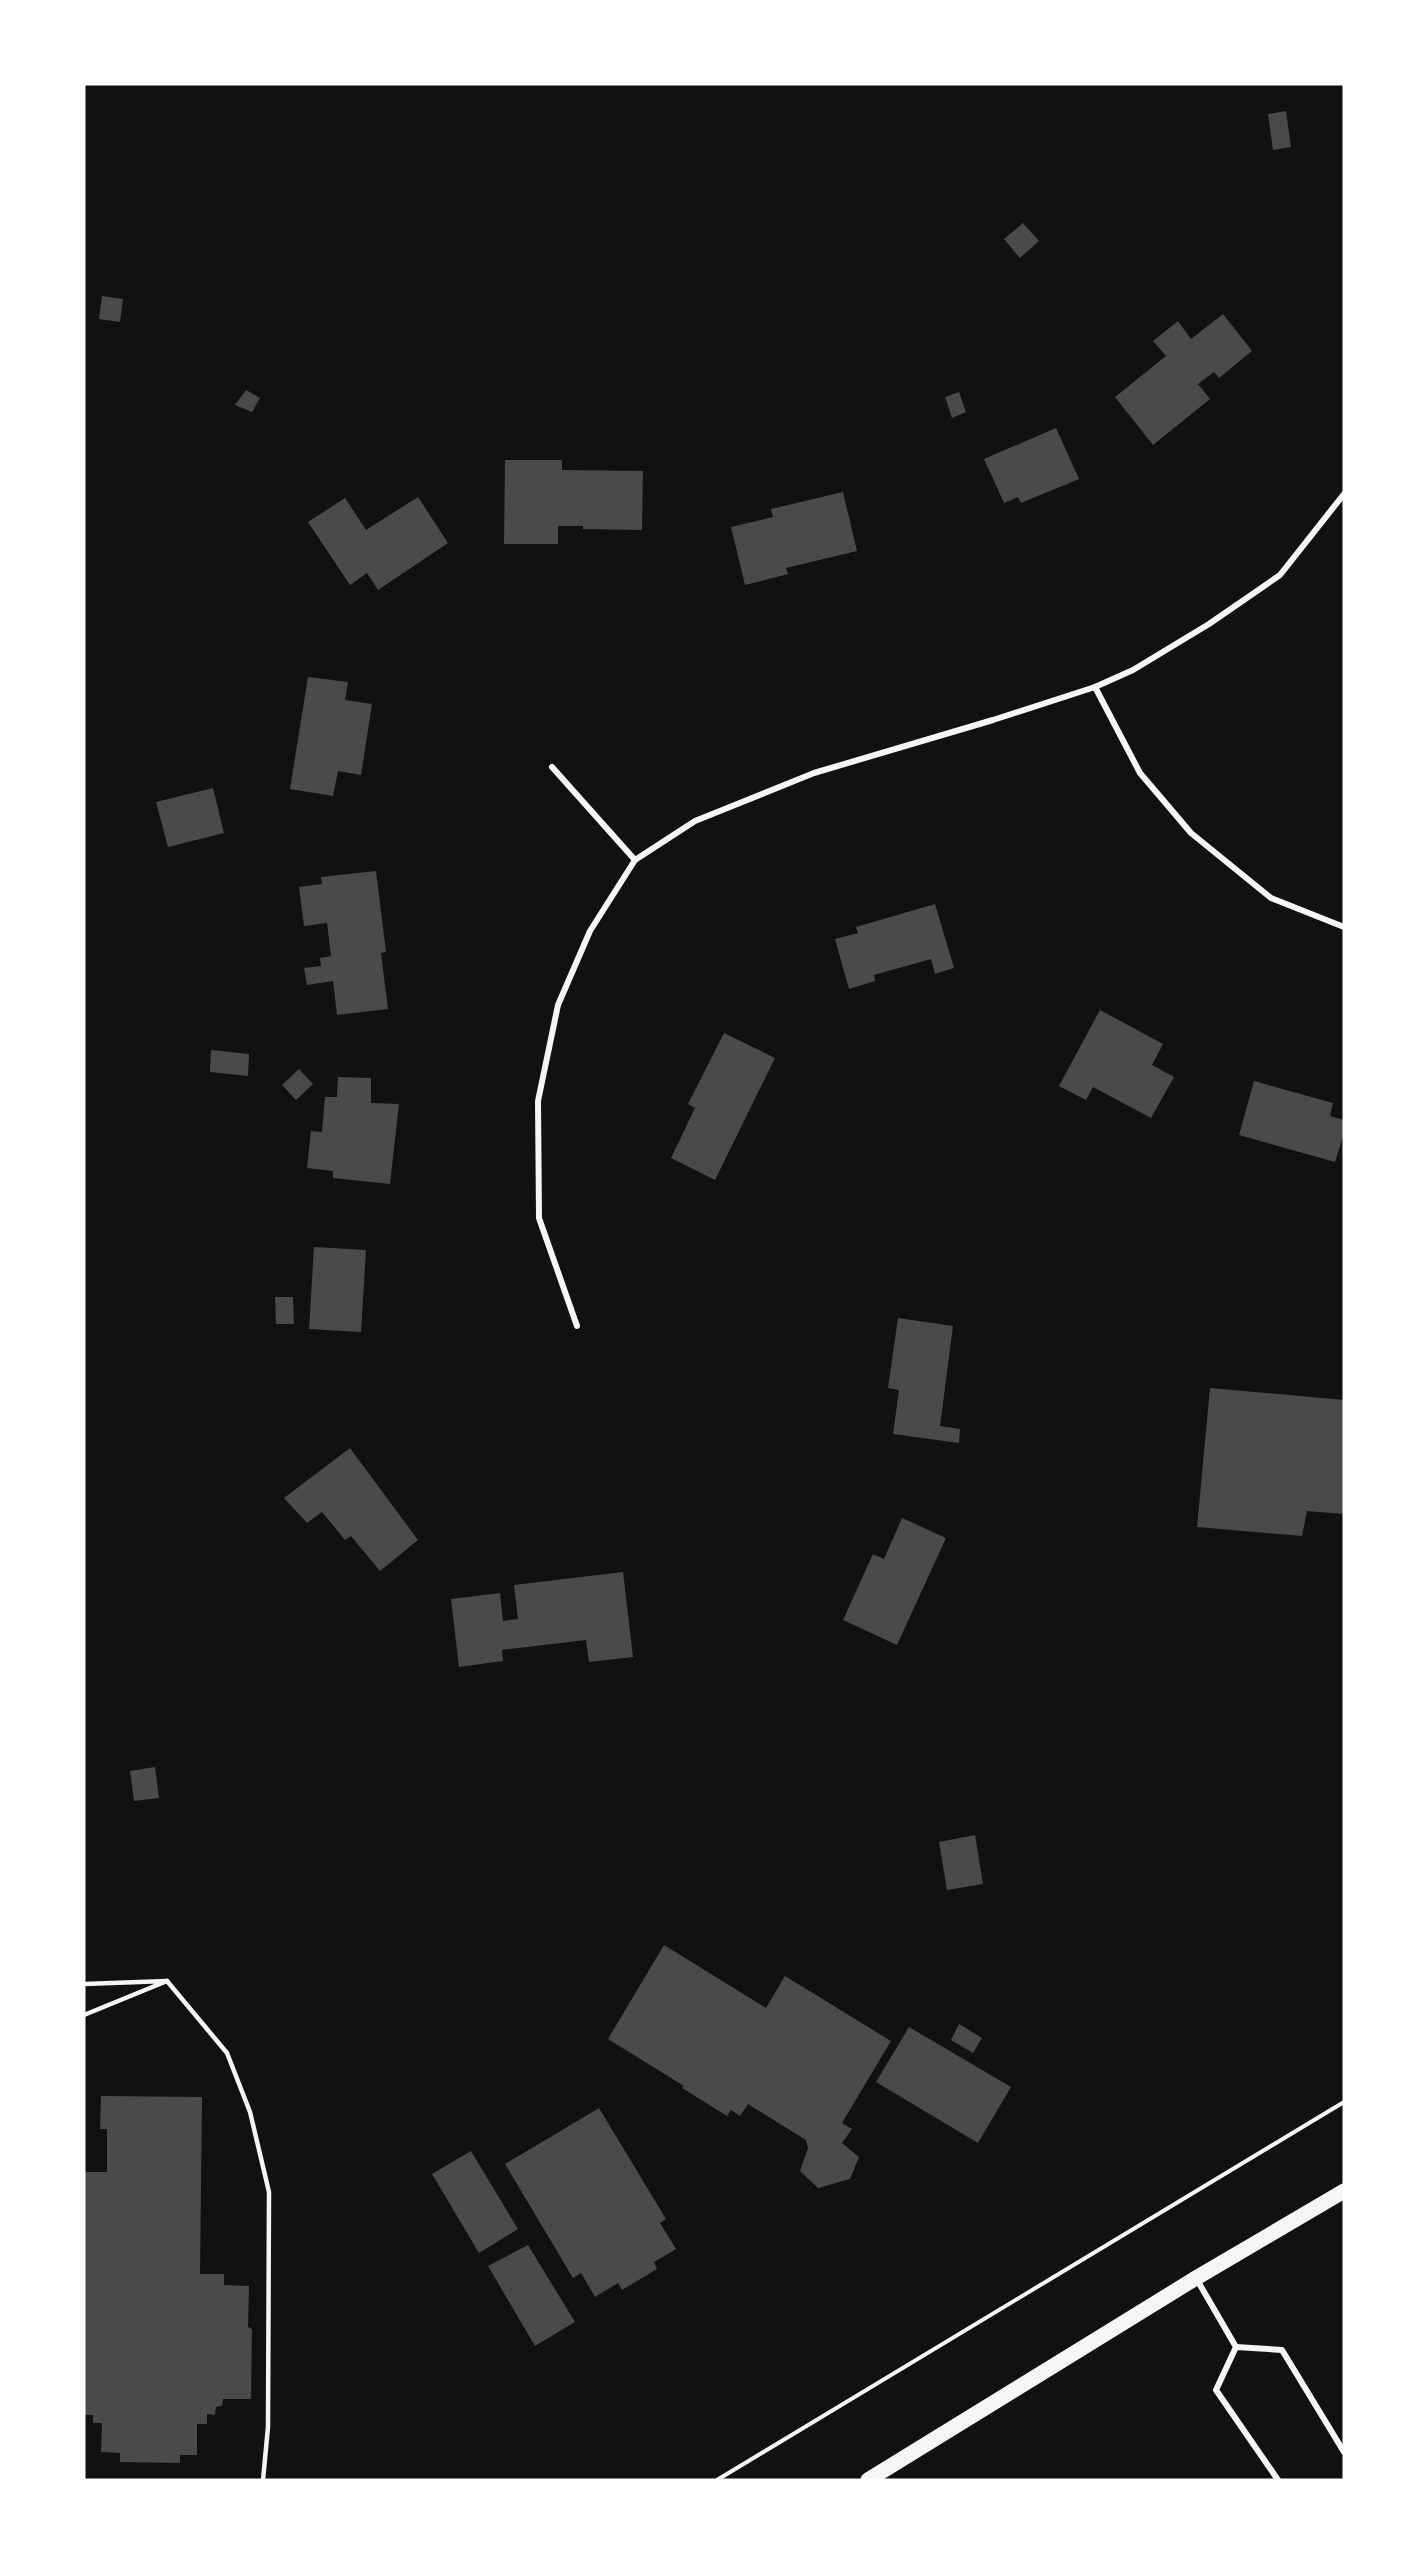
<svg xmlns="http://www.w3.org/2000/svg" width="1428" height="2564" font-family="'Open Sans',sans-serif">
	<style>
		.building { fill: #4a4a4a }
		.lines { fill: none; stroke-linecap: round; stroke-linejoin: round }
		.path { stroke: #f5f5f5; stroke-width: 4 }
		.service { stroke: #f5f5f5; stroke-width: 4.5 }
		.minor { stroke: #f5f5f5; stroke-width: 6 }
		.primary { stroke: #f5f5f5; stroke-width: 15 }
	</style>
	<rect width="100%" height="100%" fill="#111"/>
	<g class="building">
		<polygon points="1286,111 1291,147 1273,150 1268,114"/>
		<polygon points="1023,223 1039,241 1020,258 1004,239"/>
		<polygon points="102,296 123,299 120,322 99,319"/>
		<polygon points="1223,314 1252,351 1219,378 1214,372 1198,384 1210,399 1153,445 1115,397 1166,356 1153,341 1178,321 1191,339"/>
		<polygon points="246,390 260,398 252,412 235,405"/>
		<polygon points="959,392 966,412 952,418 945,397"/>
		<polygon points="1056,428 1079,479 1021,503 1018,497 1004,503 984,459"/>
		<polygon points="505,460 562,460 562,470 643,471 642,530 583,529 583,526 558,526 558,544 504,544"/>
		<polygon points="843,492 857,551 786,568 788,574 745,585 731,527 773,517 771,509"/>
		<polygon points="418,497 448,543 378,590 367,573 350,585 308,522 345,498 366,530"/>
		<polygon points="308,677 348,682 345,700 372,704 361,775 338,771 333,796 290,789"/>
		<polygon points="213,788 224,833 168,847 156,802"/>
		<polygon points="376,871 386,952 381,953 388,1009 337,1015 333,981 307,985 304,968 321,966 320,958 331,956 327,923 304,926 299,887 322,884 321,877"/>
		<polygon points="935,904 954,968 935,974 931,959 874,975 875,981 849,989 835,939 858,933 856,927"/>
		<polygon points="1100,1010 1163,1044 1152,1065 1174,1077 1151,1118 1093,1087 1086,1100 1059,1086"/>
		<polygon points="724,1033 775,1058 715,1180 671,1158 695,1108 688,1104"/>
		<polygon points="211,1050 249,1054 248,1076 210,1072"/>
		<polygon points="299,1069 313,1084 296,1100 282,1085"/>
		<polygon points="338,1077 371,1078 371,1103 399,1104 390,1184 333,1178 333,1171 307,1168 311,1131 322,1132 325,1097 337,1097"/>
		<polygon points="1254,1081 1333,1103 1330,1116 1344,1120 1344,1133 1335,1162 1239,1135"/>
		<polygon points="314,1247 366,1250 361,1332 309,1329"/>
		<polygon points="275,1297 293,1297 294,1324 276,1324"/>
		<polygon points="898,1318 953,1326 940,1426 960,1429 959,1443 893,1434 899,1390 888,1388"/>
		<polygon points="1210,1388 1344,1400 1344,1514 1307,1511 1302,1536 1197,1527"/>
		<polygon points="350,1448 418,1540 380,1571 351,1536 345,1540 322,1512 307,1523 284,1498"/>
		<polygon points="902,1518 946,1538 897,1645 843,1620 873,1554 884,1559"/>
		<polygon points="623,1572 633,1657 589,1662 586,1640 502,1650 503,1661 459,1667 451,1599 500,1593 503,1621 518,1619 514,1585"/>
		<polygon points="155,1767 159,1798 134,1801 130,1771"/>
		<polygon points="975,1835 983,1884 947,1890 939,1842"/>
		<polygon points="664,1945 766,2008 785,1976 891,2041 842,2123 852,2129 842,2143 859,2157 850,2179 818,2188 800,2171 808,2148 806,2140 748,2104 740,2116 731,2110 727,2116 682,2088 684,2086 608,2039"/>
		<polygon points="959,2024 982,2038 973,2053 951,2040"/>
		<polygon points="909,2027 1011,2087 978,2143 876,2082"/>
		<polygon points="101,2096 202,2097 200,2274 224,2274 224,2285 249,2286 248,2327 252,2329 251,2399 223,2399 222,2406 216,2407 215,2415 207,2414 207,2424 197,2424 197,2455 180,2455 180,2463 120,2462 120,2453 101,2452 102,2423 93,2423 93,2415 84,2415 84,2172 107,2172 107,2129 100,2129"/>
		<polygon points="599,2108 666,2219 660,2223 676,2249 654,2262 657,2269 622,2290 618,2283 595,2297 581,2273 573,2278 505,2164"/>
		<polygon points="471,2151 518,2229 479,2253 432,2174"/>
		<polygon points="528,2245 575,2322 535,2346 488,2266"/>
	</g>
	<g class="lines">
		<polyline class="path" points="717,2480 1344,2102"/>
		<g class="service">
			<polyline points="167,1981 227,2053 250,2112 269,2192 268,2427 263,2480"/>
			<polyline points="84,1984 167,1981 84,2015"/>
		</g>
		<g class="minor">
			<polyline points="1095,687 1140,773 1191,833 1271,898 1344,927"/>
			<polyline points="552,767 635,860"/>
			<polyline points="577,1326 539,1218 538,1101 558,1005 590,931 635,860 695,821 814,773 993,720 1095,687 1133,670 1209,624 1280,575 1344,494"/>
			<polyline points="1196,2278 1236,2347"/>
			<polyline points="1236,2347 1282,2350 1344,2452"/>
			<polyline points="1236,2347 1216,2390 1278,2480"/>
		</g>
		<polyline class="primary" points="868,2480 1196,2278 1344,2191"/>
	</g>
	<rect width="1428" height="2564" fill="none" stroke="#ffffff" stroke-width="171"/>
</svg>
